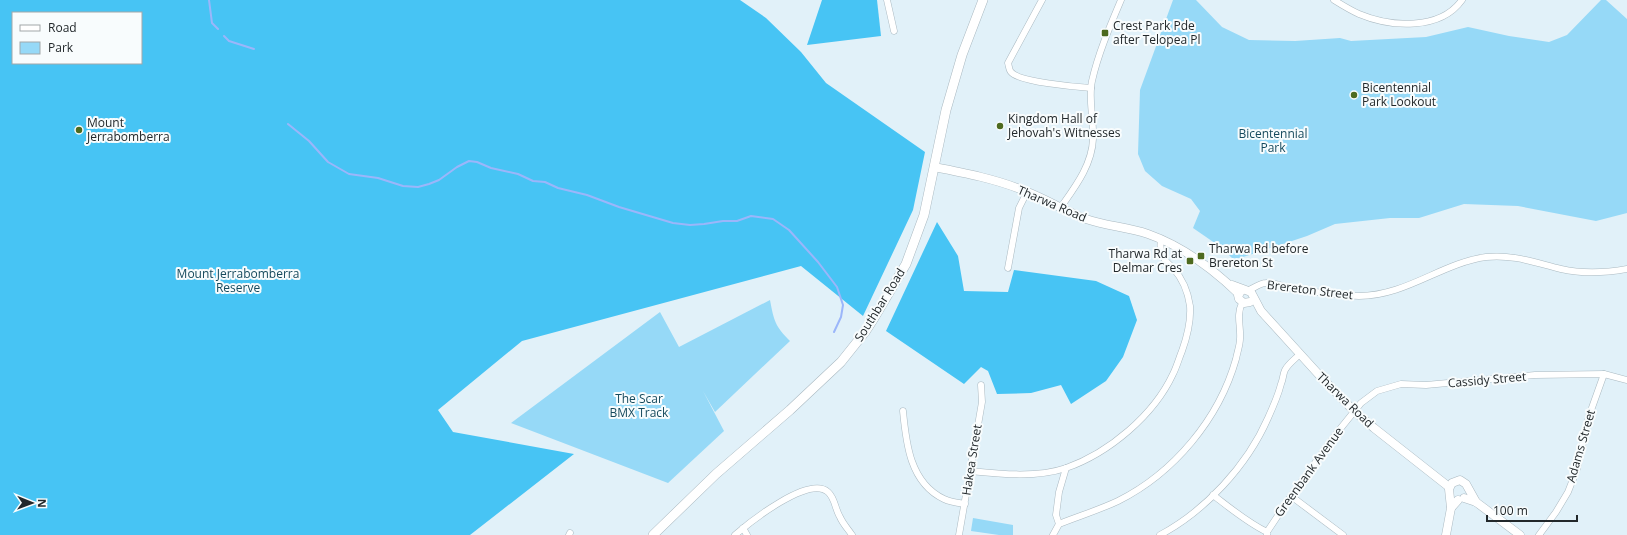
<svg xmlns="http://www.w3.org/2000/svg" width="1627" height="535" font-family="'Open Sans',sans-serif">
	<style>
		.green { fill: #96d9f7 }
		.forest { fill: #47c4f4; fill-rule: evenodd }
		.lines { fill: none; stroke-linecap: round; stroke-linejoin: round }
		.stream { stroke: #9bb6fa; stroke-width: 2 }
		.minor-casing { stroke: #aab9c1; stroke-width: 7 }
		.tertiary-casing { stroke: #aab9c1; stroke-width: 9 }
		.secondary-casing { stroke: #aab9c1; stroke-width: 10 }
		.minor { stroke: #fff; stroke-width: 6 }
		.tertiary { stroke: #fff; stroke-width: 8 }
		.secondary { stroke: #fff; stroke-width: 9 }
		.poi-dot { fill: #4d6a1f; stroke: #f8fcfd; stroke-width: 1.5 }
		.labels { text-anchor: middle; stroke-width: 4; stroke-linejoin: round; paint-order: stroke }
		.poi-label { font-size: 12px; fill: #22282b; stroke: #f8fcfd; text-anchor: start }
		.park-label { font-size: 12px; fill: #164a5d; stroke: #f8fcfd }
		.street-label { font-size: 12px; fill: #22282b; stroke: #f8fcfd }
	</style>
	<rect width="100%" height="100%" fill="#e1f1f9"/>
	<g class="green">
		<polygon points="1173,0 1196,0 1222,27 1249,40 1295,41 1340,38 1351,41 1426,37 1468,27 1509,36 1549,42 1567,35 1601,0 1606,0 1627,19 1627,213 1596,221 1518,206 1464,204 1419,218 1390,218 1335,224 1307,236 1234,260 1222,248 1193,228 1200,211 1191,199 1162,186 1145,171 1138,154 1140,90"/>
		<path d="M770 300C774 321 775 326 790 341L715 412 703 391 724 431 668 483 511 423 660 312 679 347Z"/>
		<polygon points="973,518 1013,525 1013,535 999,535 971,531"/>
	</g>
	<g class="forest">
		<path d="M0 0H740L766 18 801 52 826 83 925 152 913 210 863 316 801 266 522 341 438 410 453 432 574 454 470 535H0ZM13 13H141V63H13Z"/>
		<polygon points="822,0 877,0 881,36 807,45"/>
		<polygon points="937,222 958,256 964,291 1008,292 1014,270 1096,281 1129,296 1137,320 1123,357 1106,381 1071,404 1061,385 1031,393 997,394 988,371 981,367 964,384 886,331"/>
	</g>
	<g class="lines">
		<g class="stream">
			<polyline points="209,0 212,23 218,29"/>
			<polyline points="224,36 229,41 254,49"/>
			<polyline points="288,124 309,141 328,162 349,174 378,178 403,186 418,187 429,184 439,180 457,167 469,161 477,162 491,168 518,174 533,181 545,182 558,188 587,195 619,207 673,223 690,225 704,224 723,221 737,221 751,216 773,219 789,230 818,262 837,287 843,305 841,317 834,332"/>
		</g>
		<g class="minor-casing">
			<g id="minor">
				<polyline points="887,0 894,31"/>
				<path d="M1042 0 1008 63C1009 66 1009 70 1011 72 1019 82 1077 87 1091 88"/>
				<path d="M1334 0C1342 5 1350 10 1359 14 1390 27 1440 31 1462 0"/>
				<path d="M1061 207C1075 187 1092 165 1093 139 1094 120 1088 99 1092 81 1098 54 1110 26 1121 0"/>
				<polyline points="1008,268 1019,208 1027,192"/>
				<path d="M1249 290C1254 288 1260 283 1266 283 1273 282 1282 286 1290 288 1312 291 1336 296 1359 296 1406 296 1442 263 1486 257 1513 254 1536 263 1561 269 1583 274 1605 273 1627 269"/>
				<path d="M903 411C906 443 910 483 944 499 950 502 958 503 965 504"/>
				<path d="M970 471C1000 474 1037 478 1066 468 1109 453 1154 415 1173 374 1177 366 1179 358 1182 351 1187 337 1191 321 1190 306 1188 292 1182 278 1173 268 1170 265 1165 261 1163 257 1160 251 1160 245 1161 239"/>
				<path d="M1213 495C1230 508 1248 523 1267 532"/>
				<polyline points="1291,496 1343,535"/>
				<path d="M1059 524C1079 516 1099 510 1118 501 1174 473 1219 419 1236 359 1237 353 1240 345 1240 339 1241 325 1236 316 1242 303"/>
				<polyline points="743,528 747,535"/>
				<polyline points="569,535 570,533"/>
				<path d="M735 535C750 522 809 475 828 492 835 498 835 509 840 517 843 524 848 529 852 535"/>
				<polyline points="959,535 982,402 981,385"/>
				<polyline points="1053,535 1059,524 1056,515 1059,492 1066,468"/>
				<path d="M1160 535C1205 511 1247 466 1268 418 1273 407 1278 396 1281 384 1283 380 1283 374 1285 370 1288 364 1295 359 1300 354"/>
				<polyline points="1267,535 1267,532 1291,496 1336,434 1361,403 1377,391 1401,384 1426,385 1535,375 1604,374 1627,380"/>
				<polyline points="1539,535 1556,512 1568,492 1577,469 1589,416 1604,374"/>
			</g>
		</g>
		<g class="tertiary-casing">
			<g id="tertiary">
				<path d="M934 167C965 173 996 179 1025 191 1046 199 1065 211 1086 219 1106 226 1128 227 1148 234 1182 246 1213 269 1239 294"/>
				<polyline points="1232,285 1251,292 1261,311 1321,377 1354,411 1374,428 1449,487"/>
				<polyline points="1242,290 1238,295 1239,299 1244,303 1250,302"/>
				<polyline points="1464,498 1476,502 1520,535"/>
				<polyline points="1451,508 1458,500"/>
				<polyline points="1446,535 1451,508 1449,489 1452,483 1460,480 1466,484 1476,502"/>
			</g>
		</g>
		<g class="secondary-casing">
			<polyline id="secondary" points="653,535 716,474 790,410 841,362 865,332 874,318 906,264 924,215 946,110 962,55 983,0"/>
		</g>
		<use href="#minor" class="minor"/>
		<use href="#tertiary" class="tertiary"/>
		<use href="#secondary" class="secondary"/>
	</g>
	<g class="poi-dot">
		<rect x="1101" y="29" width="8" height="8" rx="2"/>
		<circle cx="1354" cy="95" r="4"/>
		<circle cx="1000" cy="126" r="4"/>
		<circle cx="79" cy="130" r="4"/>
		<rect x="1197" y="252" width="8" height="8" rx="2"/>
		<rect x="1186" y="257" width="8" height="8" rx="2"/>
	</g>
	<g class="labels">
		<g class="poi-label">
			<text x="1113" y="30">Crest Park Pde<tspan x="1113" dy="14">after Telopea Pl</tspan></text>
			<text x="1362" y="92">Bicentennial<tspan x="1362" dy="14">Park Lookout</tspan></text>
			<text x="1008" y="123">Kingdom Hall of<tspan x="1008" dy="14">Jehovah's Witnesses</tspan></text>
			<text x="87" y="127">Mount<tspan x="87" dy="14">Jerrabomberra</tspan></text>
			<text x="1209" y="253">Tharwa Rd before<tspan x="1209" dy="14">Brereton St</tspan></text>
			<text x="1182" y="258" text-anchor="end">Tharwa Rd at<tspan x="1182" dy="14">Delmar Cres</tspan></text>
		</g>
		<g class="park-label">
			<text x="1273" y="138">Bicentennial<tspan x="1273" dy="14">Park</tspan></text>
			<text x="238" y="278">Mount Jerrabomberra<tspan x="238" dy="14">Reserve</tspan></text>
			<text x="639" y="403">The Scar<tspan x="639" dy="14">BMX Track</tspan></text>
		</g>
		<g class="street-label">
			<text transform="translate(1052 204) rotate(23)" y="4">Tharwa Road</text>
			<text transform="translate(1310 290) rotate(7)" y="4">Brereton Street</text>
			<text transform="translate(880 305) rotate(-58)" y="4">Southbar Road</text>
			<text transform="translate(1487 380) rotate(-5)" y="4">Cassidy Street</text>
			<text transform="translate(1345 400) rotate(44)" y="4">Tharwa Road</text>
			<text transform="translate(1581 446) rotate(-74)" y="4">Adams Street</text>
			<text transform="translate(972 460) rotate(-81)" y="4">Hakea Street</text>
			<text transform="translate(1309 472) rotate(-54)" y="4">Greenbank Avenue</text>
		</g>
	</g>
	<rect x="12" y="12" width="130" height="52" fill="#f8fcfd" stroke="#a2a7a9"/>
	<rect x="20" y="25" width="20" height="6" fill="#ffffff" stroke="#a2a7a9"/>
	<text x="48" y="32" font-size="12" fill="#22282b">Road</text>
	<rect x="20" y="42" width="20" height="12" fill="#96d9f7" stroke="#a2a7a9"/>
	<text x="48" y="52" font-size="12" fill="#22282b">Park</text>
	<g transform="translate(32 503) rotate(91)" stroke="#f8fcfd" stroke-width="3" paint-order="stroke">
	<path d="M0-3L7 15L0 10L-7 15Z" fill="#22282b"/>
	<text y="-6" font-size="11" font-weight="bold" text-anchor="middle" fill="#22282b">N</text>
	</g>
	<path d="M1487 515v6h90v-6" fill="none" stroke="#22282b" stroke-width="2"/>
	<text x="1493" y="515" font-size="12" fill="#22282b" stroke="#f8fcfd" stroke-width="3" paint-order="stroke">100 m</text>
</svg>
